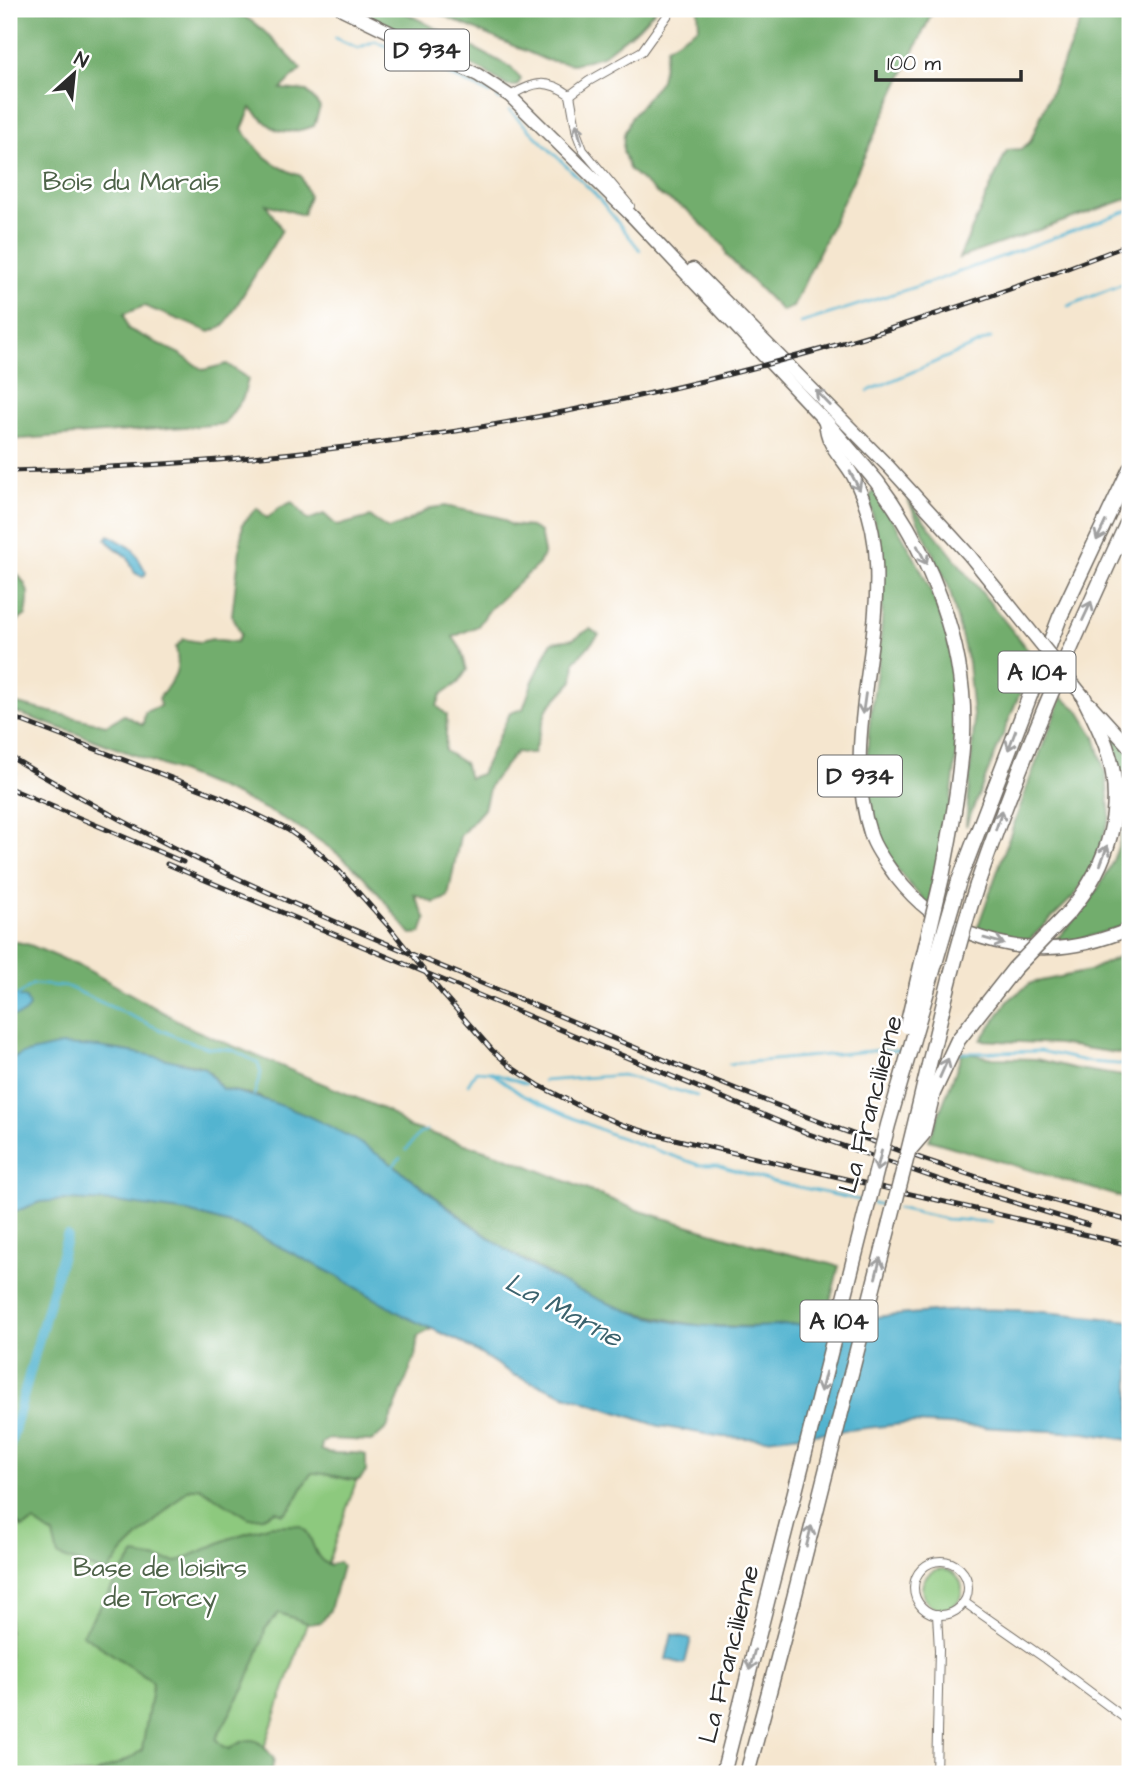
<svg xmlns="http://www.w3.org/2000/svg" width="1139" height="1783" font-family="'Architects Daughter',sans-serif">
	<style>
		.green { fill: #8dc97e; stroke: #5c7a54; stroke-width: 2 }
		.forest { fill: #72ad6d; stroke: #4e6c4c; stroke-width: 2 }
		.water { fill: #52b4d0; stroke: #3e707e; stroke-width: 2 }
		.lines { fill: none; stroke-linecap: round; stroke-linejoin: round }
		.stream { stroke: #52b4d0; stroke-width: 2.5 }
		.canal { stroke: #52b4d0; stroke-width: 10 }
		.street-casing { stroke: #726c64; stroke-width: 10 }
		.primary-casing { stroke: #726c64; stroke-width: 15 }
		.highway-casing { stroke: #726c64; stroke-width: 17 }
		.street { stroke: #fff; stroke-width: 8 }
		.primary { stroke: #fff; stroke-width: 12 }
		.highway { stroke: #fff; stroke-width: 14 }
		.rail-casing { stroke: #2b2b2b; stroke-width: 5 }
		.rail { stroke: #fff; stroke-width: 2.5; stroke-dasharray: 8; stroke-linecap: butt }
		.primary-bridge-casing { stroke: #726c64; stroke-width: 15; stroke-linecap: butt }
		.highway-bridge-casing { stroke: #726c64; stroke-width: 17; stroke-linecap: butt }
		.primary-bridge { stroke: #fff; stroke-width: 12 }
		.highway-bridge { stroke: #fff; stroke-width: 14 }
		.oneway { stroke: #a0a0a0 }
		.labels { text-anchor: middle; stroke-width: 5; stroke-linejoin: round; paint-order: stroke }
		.shield { fill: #fff; stroke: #6b6b6b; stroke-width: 2 }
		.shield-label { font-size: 24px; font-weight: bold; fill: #2b2b2b }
		.park-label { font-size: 26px; fill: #4d6248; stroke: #fff }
		.street-label { font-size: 26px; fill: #2b2b2b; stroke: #fff }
		.water-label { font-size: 28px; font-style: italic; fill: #3b626d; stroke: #fff }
	</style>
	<rect width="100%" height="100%" fill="#fff"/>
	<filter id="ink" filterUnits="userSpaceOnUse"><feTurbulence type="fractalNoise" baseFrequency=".0143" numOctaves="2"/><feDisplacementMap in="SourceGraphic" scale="14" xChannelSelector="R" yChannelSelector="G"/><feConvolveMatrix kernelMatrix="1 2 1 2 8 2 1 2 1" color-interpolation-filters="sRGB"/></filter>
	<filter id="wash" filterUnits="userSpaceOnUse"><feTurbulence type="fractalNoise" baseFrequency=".00686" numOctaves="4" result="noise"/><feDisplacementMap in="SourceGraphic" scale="28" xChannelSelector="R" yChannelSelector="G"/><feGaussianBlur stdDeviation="1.57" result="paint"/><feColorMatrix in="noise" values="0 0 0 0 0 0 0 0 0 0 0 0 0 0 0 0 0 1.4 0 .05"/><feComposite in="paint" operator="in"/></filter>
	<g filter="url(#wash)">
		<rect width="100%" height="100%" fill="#f5e6cf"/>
		<g class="green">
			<polygon points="9,1214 41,1356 359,1473 255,1774 9,1774"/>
			<circle cx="942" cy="1589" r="20"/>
		</g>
		<g class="forest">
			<path d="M9 9H184L187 11 190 9C201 9 213 8 223 9 252 12 282 49 301 69L281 89 307 91 320 107 314 126C279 137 276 133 251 108L242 129C261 155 270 165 301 176L309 196 303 215 266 204 282 230 225 325 210 332 144 306 124 314 128 329 180 354 203 370 227 364 248 379 243 398 224 424 9 440Z"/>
			<polygon points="356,9 398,9 511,67 521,79 517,86 507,86 486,72"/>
			<polygon points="428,9 656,9 638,28 602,56 573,64 546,60"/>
			<polygon points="698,9 934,9 793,307 782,311 727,256 724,246 687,210 656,193 629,169 623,151 624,134 631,118 661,80 667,47 699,27"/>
			<polygon points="1086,9 1106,9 1127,16 1130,12 1130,198 959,258 1007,150 1021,149 1030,142"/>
			<path d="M874 490C908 542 940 597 952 659 968 738 946 829 931 908 915 890 895 871 885 850 849 769 878 701 882 619 884 578 878 538 869 498Z"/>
			<polygon points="908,500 1034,658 966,826 974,726 968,663 949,587"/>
			<path d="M292 502 308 520 324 514 337 526 370 517 388 529 402 524 431 508 445 506 498 517 511 525 531 527 540 532 544 552 539 564 490 609 478 626 453 637 461 649 467 670 458 683 441 695 437 706 447 715 445 751 464 763 469 778 481 774 510 713 523 709 533 681 552 642 573 639 590 629 599 635 575 661 573 681 547 709 533 754 516 752 490 785 484 809 460 836 448 897 434 903 414 894 426 919 421 933 411 934C394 914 378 891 360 873 305 821 229 791 159 764 109 745 59 727 9 710V702L106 725 124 715 143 725 145 712 160 706 159 698C174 678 181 673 176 647L183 639 200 642 212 639 237 642 241 634 232 615 243 523 257 508 267 518 279 508Z"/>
			<path d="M9 571 15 572C30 587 30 594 26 615L15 623H9Z"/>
			<polygon points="1062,697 1079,711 1095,737 1106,775 1110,817 1093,867 1073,897 1030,939 1017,941 977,929 1031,776"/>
			<path d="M1109 730 1130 753V924L1072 942 1052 943C1095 902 1134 845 1124 782 1121 765 1114 747 1109 730Z"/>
			<path d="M9 940 30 945 84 968 195 1030 388 1111 407 1126 504 1156 637 1210 765 1248 839 1266 825 1322 770 1327 700 1326 629 1311 579 1292 502 1247 384 1158 255 1095 222 1089C217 1083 211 1072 205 1068 197 1063 182 1063 173 1061 119 1048 62 1037 9 1060Z"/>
			<polygon points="1130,951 1130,1055 1058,1044 981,1040 1009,1000 1031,983 1089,971"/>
			<polygon points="963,1052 993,1058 1036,1059 1077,1069 1130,1077 1130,1200 929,1140"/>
			<path d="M52 1195 203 1208 265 1237 433 1324 430 1330 418 1336 415 1357 387 1428 372 1441 329 1439 322 1443 321 1450C336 1457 352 1450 366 1455V1472L359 1480C343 1481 329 1472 312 1473 301 1485 297 1506 283 1514L276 1511 263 1517 249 1518 199 1487 187 1490 124 1551 107 1573 58 1556 53 1535 34 1522 22 1528 9 1514V1214Z"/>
			<path d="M270 1525C279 1526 292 1524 299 1526 315 1532 310 1557 329 1565L339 1562 342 1566 330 1610 322 1622 310 1624 279 1613 265 1629 262 1643 246 1684 216 1739 222 1746 229 1749C252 1733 259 1739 274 1759L271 1774H94L129 1759 142 1750 153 1682 82 1634 126 1566 135 1555 177 1562 228 1539Z"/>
		</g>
		<g class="water">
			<polygon points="109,535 133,549 146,572 145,575 143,577 135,573 128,558 108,542 106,539"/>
			<path d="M9 993 26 999 29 1007C24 1015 18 1017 9 1016Z"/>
			<path d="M61 1045 99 1047 149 1055 205 1068 222 1089C279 1100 338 1126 386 1160 424 1187 460 1218 499 1245 538 1272 582 1294 626 1310 718 1342 815 1321 909 1314 942 1311 977 1308 1009 1310 1050 1311 1090 1317 1130 1321V1440L1085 1433 912 1423 766 1439 723 1437 659 1426 568 1396 514 1375 461 1342 406 1317 337 1276 241 1227 188 1212 116 1202 65 1200 40 1202 9 1214V1060L22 1054Z"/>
			<polygon points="672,1634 691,1639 685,1663 683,1664 666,1659"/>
		</g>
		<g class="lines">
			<g class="stream">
				<polyline points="335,38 358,48 375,41 491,94"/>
				<polyline points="497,97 500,100"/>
				<polyline points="509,110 595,194 640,250"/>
				<polyline points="1068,306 1130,281"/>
				<polyline points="801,323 937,280 1130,210"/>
				<polyline points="868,391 991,338"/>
				<polyline points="9,769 16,773"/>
				<polyline points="17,996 33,984 68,987 181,1039 209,1048 233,1050 258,1063 261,1073 254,1095"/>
				<polyline points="957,1053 1040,1051 1090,1062 1130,1065"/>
				<polyline points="729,1064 881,1050 905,1051"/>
				<polyline points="490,1072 524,1096 564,1114 613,1135 699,1165 716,1165 771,1181 863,1201"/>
				<polyline points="543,1081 622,1075 697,1096"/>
				<polyline points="468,1084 476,1071 490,1072 526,1084"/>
				<polyline points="406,1150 419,1134 427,1130"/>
				<polyline points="393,1166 400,1158"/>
				<polyline points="873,1203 887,1206"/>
				<polyline points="897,1208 946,1219 991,1222"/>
			</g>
			<polyline class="canal" points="9,1449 67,1236"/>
		</g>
	</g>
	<g filter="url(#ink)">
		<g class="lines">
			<g class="street-casing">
				<g id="street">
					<polyline points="570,95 589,81 642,51 672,9"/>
					<path d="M510 96C535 81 547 79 570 95L577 134 583 150 630 206"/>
					<circle cx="941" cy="1588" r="27"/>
					<polyline points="964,1602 1046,1659 1130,1722"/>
					<polyline points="936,1774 939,1650 937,1614"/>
				</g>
			</g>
			<g class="primary-casing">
				<g id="primary">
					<path d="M342 9 478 75 510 96 631 215 825 421C827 448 841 455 853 476 867 503 875 533 876 563 881 654 841 746 871 836 876 851 887 864 896 877 914 900 938 921 966 932 1024 955 1072 953 1130 929"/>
					<polyline points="693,269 889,467 970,556"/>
					<polyline points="1090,704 1130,748"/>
				</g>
			</g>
			<g class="highway-casing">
				<g id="highway">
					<path d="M825 421C842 441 860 461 877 482 930 552 967 646 963 735 960 783 951 830 942 877"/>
					<polyline points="959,881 1060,617 1130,469"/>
					<path d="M977 885C1020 759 1074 638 1130 517"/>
					<path d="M1069 912C1109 865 1127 806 1106 746 1100 729 1091 712 1083 696"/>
					<polyline points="723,1774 769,1594"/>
					<polyline points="747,1774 793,1602"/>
				</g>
			</g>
			<use href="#street" class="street"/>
			<use href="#primary" class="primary"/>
			<use href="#highway" class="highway"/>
			<g class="rail-casing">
				<g id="rail">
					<path d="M9 471C113 468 217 462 320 450 598 418 870 347 1130 244"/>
					<polyline points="9,716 221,797 288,830 319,852 339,871 390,928 441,992 492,1050 511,1067 540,1086 585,1109 623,1125 653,1134 1130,1245"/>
					<path d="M9 756C79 798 150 837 224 872 322 918 422 958 522 1000 723 1085 918 1168 1130 1221"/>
					<polyline points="9,788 183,862"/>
					<polyline points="167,864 809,1134 946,1182 1088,1225"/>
				</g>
			</g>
			<use href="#rail" class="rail"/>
			<g class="primary-bridge-casing">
				<polyline id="primary-bridge" points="970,556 1083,696"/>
			</g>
			<g class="highway-bridge-casing">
				<g id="highway-bridge">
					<polyline points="907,1026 942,877"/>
					<polyline points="911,1148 923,1134 933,1093 958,1040 1014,969 1069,912"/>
					<polyline points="769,1594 888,1125 959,881"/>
					<path d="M793 1602C830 1453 869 1305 907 1156 930 1065 948 974 977 885"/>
				</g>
			</g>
			<use href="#primary-bridge" class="primary-bridge"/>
			<use href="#highway-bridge" class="highway-bridge"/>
		</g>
		<defs><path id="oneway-shaft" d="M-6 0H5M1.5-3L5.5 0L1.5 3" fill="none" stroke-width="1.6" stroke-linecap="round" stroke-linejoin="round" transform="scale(1.75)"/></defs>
		<g class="oneway">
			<use href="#oneway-shaft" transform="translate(579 134) rotate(-105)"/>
			<use href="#oneway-shaft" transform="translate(823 398) rotate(-134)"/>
			<use href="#oneway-shaft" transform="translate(855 481) rotate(62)"/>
			<use href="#oneway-shaft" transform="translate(1101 531) rotate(115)"/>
			<use href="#oneway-shaft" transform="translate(922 555) rotate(63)"/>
			<use href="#oneway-shaft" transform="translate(1087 611) rotate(-65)"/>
			<use href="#oneway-shaft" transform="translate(864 704) rotate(98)"/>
			<use href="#oneway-shaft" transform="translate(1012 740) rotate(111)"/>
			<use href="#oneway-shaft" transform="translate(999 820) rotate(-71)"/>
			<use href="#oneway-shaft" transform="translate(1104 855) rotate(-70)"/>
			<use href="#oneway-shaft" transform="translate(994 941) rotate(16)"/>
			<use href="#oneway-shaft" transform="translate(944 1068) rotate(-66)"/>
			<use href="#oneway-shaft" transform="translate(879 1161) rotate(104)"/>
			<use href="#oneway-shaft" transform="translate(878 1268) rotate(-76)"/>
			<use href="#oneway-shaft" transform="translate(823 1382) rotate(104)"/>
			<use href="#oneway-shaft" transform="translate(809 1536) rotate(-76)"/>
			<use href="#oneway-shaft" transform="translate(752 1660) rotate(105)"/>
		</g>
	</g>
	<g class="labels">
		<g class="shield">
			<rect x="385" y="29.5" width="84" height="41" rx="5"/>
			<rect x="998.5" y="651.5" width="77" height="41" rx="5"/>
			<rect x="818" y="755.5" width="84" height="41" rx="5"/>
			<rect x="800.5" y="1300.5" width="77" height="41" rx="5"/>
		</g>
		<g class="shield-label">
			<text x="427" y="58">D 934</text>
			<text x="1037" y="680">A 104</text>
			<text x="860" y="784">D 934</text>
			<text x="839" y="1329">A 104</text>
		</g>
		<g class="park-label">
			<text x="131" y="190">Bois du Marais</text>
			<text x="160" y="1576">Base de loisirs<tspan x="160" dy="30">de Torcy</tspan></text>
		</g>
		<g class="street-label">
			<text transform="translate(870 1104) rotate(-75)" y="9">La Francilienne</text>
			<text transform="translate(728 1654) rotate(-76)" y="9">La Francilienne</text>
		</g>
		<g class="water-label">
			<text transform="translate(564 1309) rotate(28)" y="10">La Marne</text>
		</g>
	</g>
	<rect width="1139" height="1783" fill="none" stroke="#fff" stroke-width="35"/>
	<g transform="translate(74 74) rotate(27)" stroke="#ffffff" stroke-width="5" paint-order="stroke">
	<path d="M0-5L12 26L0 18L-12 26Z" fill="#2b2b2b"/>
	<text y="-10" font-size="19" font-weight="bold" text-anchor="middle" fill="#2b2b2b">N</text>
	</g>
	<path d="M876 70v10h145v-10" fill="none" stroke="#2b2b2b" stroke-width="3.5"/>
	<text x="887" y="70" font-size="21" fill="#2b2b2b" stroke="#ffffff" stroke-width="5" paint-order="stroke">100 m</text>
</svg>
